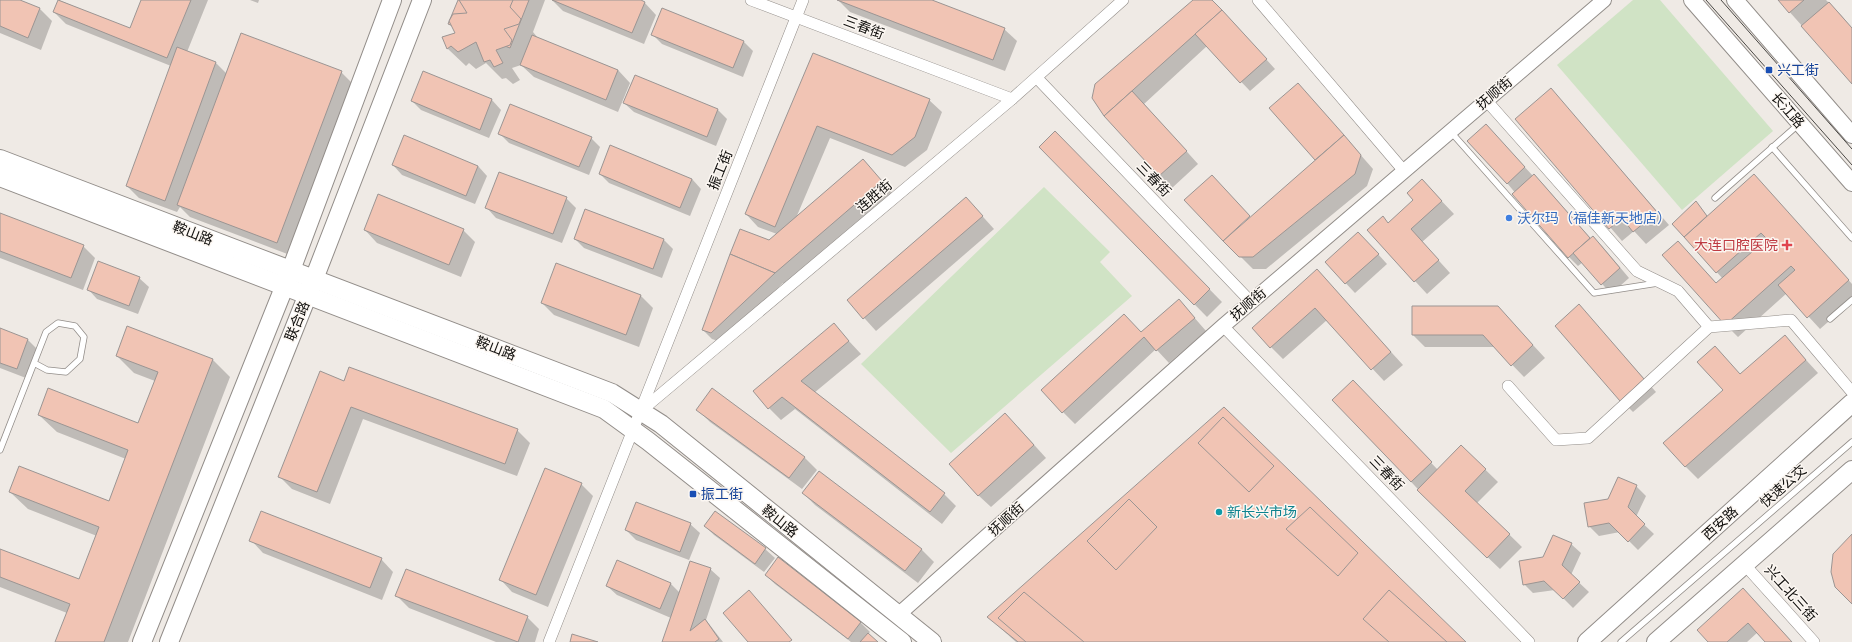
<svg xmlns="http://www.w3.org/2000/svg" width="1852" height="642" font-family="'Varela Round','Noto Sans SC',sans-serif">
	<style>
		.green { fill: #d0e3c5 }
		.shadow { fill: #0003 }
		.building { fill: #f1c4b4; stroke: #9b9593 }
		.lines { fill: none; stroke-linecap: round; stroke-linejoin: round }
		.service-casing { stroke: #928d89; stroke-width: 7 }
		.minor-casing { stroke: #928d89; stroke-width: 12 }
		.tertiary-casing { stroke: #928d89; stroke-width: 16 }
		.secondary-casing { stroke: #928d89; stroke-width: 18 }
		.primary-casing { stroke: #928d89; stroke-width: 20 }
		.service { stroke: #fff; stroke-width: 5.5 }
		.minor { stroke: #fff; stroke-width: 11 }
		.tertiary { stroke: #fff; stroke-width: 14 }
		.secondary { stroke: #fff; stroke-width: 16 }
		.primary { stroke: #fff; stroke-width: 18 }
		.tram { stroke: #4b4946; stroke-width: 1 }
		.transit-dot { fill: #1a4fb4; stroke: #fcf7f2; stroke-width: 1.5 }
		.shop-dot { fill: #3f7fe0; stroke: #fcf7f2; stroke-width: 1.5 }
		.health-dot { fill: #e0444e; stroke: #fcf7f2; stroke-width: 1.5 }
		.culture-dot { fill: #0f9aa8; stroke: #fcf7f2; stroke-width: 1.5 }
		.labels { text-anchor: middle; stroke-width: 3; stroke-linejoin: round; paint-order: stroke }
		.street-label { font-size: 14px; fill: #100f0d; stroke: #fcf7f2 }
		.transit-label { font-size: 14px; fill: #164399; stroke: #fcf7f2; text-anchor: start }
		.shop-label { font-size: 14px; fill: #366cbe; stroke: #fcf7f2; text-anchor: start }
		.health-label { font-size: 14px; fill: #be3a42; stroke: #fcf7f2; text-anchor: end }
		.culture-label { font-size: 14px; fill: #0d838f; stroke: #fcf7f2; text-anchor: start }
	</style>
	<rect width="100%" height="100%" fill="#efeae5"/>
	<g class="green">
		<polygon points="1633,0 1660,0 1773,131 1682,210 1557,65"/>
		<polygon points="1044,187 1110,252 1100,262 1132,296 951,453 861,364"/>
	</g>
	<g class="shadow">
		<polygon points="0,0 18,0 40,9 52,21 41,50 0,33"/>
		<polygon points="59,0 131,30 143,0 208,0 187,52 215,62 227,74 341,72 354,85 290,255 190,217 180,207 177,212 139,198 127,186 171,66 66,24 54,12"/>
		<polygon points="250,0 259,0 258,3"/>
		<polygon points="459,0 545,0 533,32 538,38 618,70 630,83 618,112 534,77 521,65 512,68 520,80 513,84 506,78 502,79 486,63 476,69 469,63 466,66 448,49 444,37 456,34"/>
		<polygon points="552,0 638,0 644,2 656,15 644,44 563,11"/>
		<polygon points="838,0 929,0 1004,29 1017,41 1005,71 850,12"/>
		<polygon points="1194,0 1210,0 1234,23 1275,69 1250,91 1207,46 1144,104 1198,164 1172,188 1105,115"/>
		<polygon points="1779,0 1826,0 1841,15 1852,28 1852,82"/>
		<polygon points="663,9 744,42 753,51 743,77 662,44 653,35"/>
		<polygon points="813,55 929,100 942,112 927,150 905,167 830,138 796,218 863,160 893,194 788,284 783,283 721,342 712,339 703,330 769,241 777,234 758,227 746,214"/>
		<polygon points="424,73 492,100 501,110 489,138 421,110 412,101"/>
		<polygon points="1551,90 1669,225 1646,244 1634,231 1622,241 1517,119"/>
		<polygon points="1307,94 1373,169 1367,186 1266,269 1253,269 1225,241 1316,160 1271,108"/>
		<polygon points="624,103 718,110 727,119 716,146 634,112"/>
		<polygon points="1055,132 1222,302 1207,317 1040,147"/>
		<polygon points="499,133 591,138 600,147 589,175 509,143"/>
		<polygon points="1495,135 1533,176 1543,184 1591,239 1593,237 1602,246 1629,278 1611,294 1583,262 1578,266 1569,257 1507,183"/>
		<polygon points="393,165 478,166 487,176 475,204 402,175"/>
		<polygon points="600,174 692,179 701,189 690,216 609,183"/>
		<polygon points="1754,175 1852,284 1852,301 1820,329 1787,293 1738,337 1726,325 1678,242 1717,284 1723,279 1673,224 1696,203 1708,217"/>
		<polygon points="1434,193 1454,214 1422,242 1450,273 1427,294 1368,230 1389,224"/>
		<polygon points="566,198 576,208 562,243 496,218 487,208"/>
		<polygon points="966,198 994,229 876,331 848,300"/>
		<polygon points="586,210 664,240 673,249 662,278 584,248 575,239"/>
		<polygon points="0,214 83,246 95,258 83,290 0,258"/>
		<polygon points="365,230 463,230 475,242 461,277 377,243"/>
		<polygon points="1367,242 1387,264 1355,293 1326,262"/>
		<polygon points="557,264 641,296 653,308 639,347 554,315 542,303"/>
		<polygon points="1317,271 1403,365 1384,381 1327,320 1283,359 1271,347"/>
		<polygon points="139,278 149,287 138,314 97,299 88,289"/>
		<polygon points="1179,300 1206,331 1169,363 1156,349 1075,424 1063,412"/>
		<polygon points="1579,306 1656,392 1633,412 1621,400"/>
		<polygon points="1510,320 1545,358 1524,377 1495,347 1425,347 1413,335"/>
		<polygon points="834,325 861,354 814,393 944,494 956,506 942,524 795,409 781,420 769,408"/>
		<polygon points="0,329 28,340 37,349 26,378 0,368"/>
		<polygon points="1785,337 1818,373 1698,479 1685,466 1741,375"/>
		<polygon points="117,356 213,360 230,377 128,642 56,642 67,613 0,587 0,550 79,580 97,536 28,509 10,492 109,502 126,459 57,432 39,415 139,424 155,381 134,373"/>
		<polygon points="345,382 517,430 530,443 517,476 363,419 330,504 292,489 279,476"/>
		<polygon points="1365,394 1438,470 1461,446 1498,482 1477,503 1522,547 1500,569 1431,503 1334,400"/>
		<polygon points="698,410 804,457 817,470 802,489 710,422"/>
		<polygon points="1018,427 1046,458 991,507 978,495"/>
		<polygon points="819,472 922,550 934,562 918,583 815,505 803,493"/>
		<polygon points="581,484 593,496 548,607 512,592 500,579"/>
		<polygon points="1636,486 1646,496 1636,517 1654,534 1638,550 1620,532 1599,536 1589,526 1609,500"/>
		<polygon points="715,512 765,549 775,558 764,572 714,535 705,526"/>
		<polygon points="690,524 700,533 689,560 636,540 626,530"/>
		<polygon points="251,540 381,559 393,572 382,600 263,553"/>
		<polygon points="1571,544 1581,553 1571,575 1589,592 1573,608 1555,590 1533,593 1524,584 1543,558"/>
		<polygon points="618,561 671,584 680,593 710,569 720,578 706,620 723,642 663,642 671,618 617,595 607,586"/>
		<polygon points="766,575 860,622 870,632 868,634 877,642 851,642 775,584"/>
		<polygon points="1743,589 1752,598 1792,642 1767,642 1758,632 1747,642 1710,642"/>
		<polygon points="397,596 527,617 539,629 535,642 496,642 409,608"/>
		<polygon points="988,617 1465,642 1016,642"/>
	</g>
	<g class="building">
		<polygon points="0,0 20,0 40,8 28,38 0,26"/>
		<polygon points="58,0 130,28 141,0 191,0 167,58 53,12"/>
		<polygon points="458,0 529,0 510,48 448,24"/>
		<polygon points="459,0 513,0 510,7 521,19 519,24 504,29 512,40 510,45 496,50 503,63 494,67 490,60 484,62 476,42 458,52 451,46 447,49 442,37 455,33 449,21 453,14 467,13"/>
		<polygon points="552,0 641,0 645,2 632,33"/>
		<polygon points="837,0 932,0 1005,28 993,60"/>
		<polygon points="1193,0 1212,0 1222,10 1104,116 1092,98 1095,84"/>
		<polygon points="1778,0 1804,0 1789,13"/>
		<polygon points="1829,2 1852,28 1852,84 1801,26"/>
		<polygon points="662,8 744,41 733,68 651,35"/>
		<polygon points="1222,10 1267,59 1240,83 1195,34"/>
		<polygon points="241,33 342,71 277,243 177,205"/>
		<polygon points="532,35 618,70 606,100 520,65"/>
		<polygon points="177,47 216,62 165,201 126,186"/>
		<polygon points="813,53 930,99 915,137 892,155 817,126 775,227 745,214"/>
		<polygon points="423,71 492,99 480,130 411,101"/>
		<polygon points="635,75 718,109 707,137 623,103"/>
		<polygon points="1298,83 1344,135 1315,160 1269,108"/>
		<polygon points="1551,88 1657,212 1633,232 1622,218 1609,229 1515,119"/>
		<polygon points="1132,91 1187,151 1159,176 1104,116"/>
		<polygon points="510,104 592,137 579,167 498,134"/>
		<polygon points="1486,124 1525,167 1507,184 1467,141"/>
		<polygon points="1055,131 1210,289 1194,305 1039,147"/>
		<polygon points="404,135 478,166 466,196 392,165"/>
		<polygon points="1344,135 1361,155 1355,174 1253,257 1239,257 1223,241"/>
		<polygon points="610,145 692,179 680,208 599,174"/>
		<polygon points="863,159 882,181 775,273 730,254 740,229 769,240"/>
		<polygon points="499,172 567,197 553,234 485,208"/>
		<polygon points="1534,174 1590,238 1568,258 1512,194"/>
		<polygon points="1754,174 1849,280 1807,318 1778,285 1795,270 1791,266 1725,325 1662,255 1678,241 1716,283 1767,239 1761,233 1716,273 1684,237"/>
		<polygon points="1212,175 1250,216 1223,241 1184,200"/>
		<polygon points="1422,179 1442,201 1411,229 1439,260 1414,282 1367,230 1383,216 1388,223 1413,200 1407,193"/>
		<polygon points="378,194 464,229 449,265 364,230"/>
		<polygon points="966,197 983,216 863,319 847,300"/>
		<polygon points="1696,201 1707,216 1684,237 1672,224"/>
		<polygon points="585,209 664,239 653,269 574,239"/>
		<polygon points="0,213 84,245 71,278 0,251"/>
		<polygon points="1358,232 1379,254 1345,284 1325,262"/>
		<polygon points="1593,236 1620,268 1601,285 1573,253"/>
		<polygon points="730,254 775,273 711,333 702,330"/>
		<polygon points="98,261 140,277 129,306 87,290"/>
		<polygon points="556,263 641,295 626,335 541,303"/>
		<polygon points="1317,269 1391,352 1371,370 1315,308 1270,348 1252,328"/>
		<polygon points="1179,299 1195,318 1156,351 1144,337 1062,413 1041,390 1124,314 1141,332"/>
		<polygon points="1579,304 1644,379 1620,401 1555,326"/>
		<polygon points="1412,306 1498,306 1533,345 1511,366 1483,335 1412,335"/>
		<polygon points="834,323 849,341 801,381 945,493 930,512 782,397 768,409 753,391"/>
		<polygon points="127,326 213,359 104,642 55,642 70,604 0,577 0,549 79,579 99,527 9,492 19,466 109,501 128,450 38,415 48,388 138,423 158,372 116,356"/>
		<polygon points="0,328 28,339 17,369 0,363"/>
		<polygon points="1785,335 1806,360 1685,467 1663,443 1723,390 1697,362 1715,346 1740,374"/>
		<polygon points="349,367 518,429 505,464 351,407 317,492 278,477 320,371 344,381"/>
		<polygon points="1353,380 1432,462 1411,482 1332,400"/>
		<polygon points="712,388 805,457 789,478 696,410"/>
		<polygon points="1224,407 1466,642 1018,642 987,617"/>
		<polygon points="1005,413 1034,445 978,496 949,464"/>
		<polygon points="1223,417 1274,466 1249,492 1198,443"/>
		<polygon points="1461,445 1486,469 1465,491 1510,534 1487,558 1417,490"/>
		<polygon points="545,468 582,483 536,595 499,580"/>
		<polygon points="819,471 922,549 905,571 802,493"/>
		<polygon points="1618,477 1637,485 1628,507 1645,524 1628,542 1609,523 1588,527 1584,503 1608,499"/>
		<polygon points="1129,499 1157,527 1116,570 1087,541"/>
		<polygon points="636,502 691,523 680,552 625,530"/>
		<polygon points="1310,507 1358,553 1338,576 1286,529"/>
		<polygon points="261,511 382,558 370,588 249,541"/>
		<polygon points="715,511 766,548 755,564 704,526"/>
		<polygon points="1852,534 1852,604 1835,587 1831,572 1833,554"/>
		<polygon points="1553,535 1572,543 1562,565 1580,582 1563,599 1544,581 1523,585 1519,561 1543,557"/>
		<polygon points="778,557 861,622 848,639 765,575"/>
		<polygon points="617,560 671,583 660,609 606,586"/>
		<polygon points="690,561 711,568 690,631 705,619 719,639 715,642 662,642"/>
		<polygon points="406,569 528,616 518,642 395,596"/>
		<polygon points="1743,588 1792,642 1765,642 1748,623 1727,642 1708,642 1697,630"/>
		<polygon points="749,590 792,640 789,642 748,642 723,613"/>
		<polygon points="1389,590 1447,642 1389,642 1363,619"/>
		<polygon points="1024,592 1084,642 1026,642 998,618"/>
		<polygon points="868,633 878,642 860,642"/>
		<polygon points="572,634 598,642 570,642"/>
	</g>
	<g class="lines">
		<g class="service-casing">
			<g id="service">
				<polyline points="1450,131 1594,293 1658,283"/>
				<polyline points="1772,147 1852,238"/>
				<polyline points="1715,198 1799,124"/>
				<polyline points="1830,319 1852,300"/>
				<polyline points="0,450 46,332 58,323 75,326 84,337 80,359 66,372 47,370 34,363"/>
				<polyline points="1621,642 1852,442"/>
			</g>
		</g>
		<g class="minor-casing">
			<g id="minor">
				<polyline points="751,0 1012,99"/>
				<polyline points="1258,0 1404,171"/>
				<polyline points="1037,78 1251,302"/>
				<polyline points="1486,100 1637,271 1678,291 1709,327 1791,320 1852,392"/>
				<polyline points="1223,326 1529,642"/>
				<polyline points="1508,386 1556,440 1588,438 1709,327"/>
				<polyline points="642,410 1012,99 1123,0"/>
				<polyline points="1745,565 1814,642"/>
				<polyline points="549,642 803,0"/>
			</g>
		</g>
		<g class="tertiary-casing">
			<polyline id="tertiary" points="898,615 1223,326 1604,0"/>
		</g>
		<g class="secondary-casing">
			<g id="secondary">
				<polyline points="1692,0 1852,183"/>
				<polyline points="1735,0 1852,135"/>
			</g>
		</g>
		<g class="primary-casing">
			<g id="primary">
				<polyline points="0,159 612,393 661,424 932,642"/>
				<polyline points="0,177 604,409 648,441 902,642"/>
				<polyline points="142,642 291,270 392,0"/>
				<polyline points="169,642 314,279 422,0"/>
				<polyline points="1587,642 1852,403"/>
				<polyline points="1656,642 1852,470"/>
			</g>
		</g>
		<use href="#service" class="service"/>
		<use href="#minor" class="minor"/>
		<use href="#tertiary" class="tertiary"/>
		<use href="#secondary" class="secondary"/>
		<use href="#primary" class="primary"/>
		<g class="tram">
			<polyline points="1706,0 1852,165"/>
			<polyline points="1721,0 1852,149"/>
		</g>
	</g>
	<g class="transit-dot">
		<rect x="1765" y="66" width="8" height="8" rx="2"/>
		<rect x="689" y="490" width="8" height="8" rx="2"/>
	</g>
	<circle class="shop-dot" cx="1509" cy="218" r="4"/>
	<path class="health-dot" d="M1785 239h4v4h4v4h-4v4h-4v-4h-4v-4h4z"/>
	<circle class="culture-dot" cx="1219" cy="512" r="4"/>
	<g class="labels">
		<g class="street-label">
			<text transform="translate(864 27) rotate(21)" y="5">三春街</text>
			<text transform="translate(1494 93) rotate(-40)" y="5">抚顺街</text>
			<text transform="translate(1788 110) rotate(49)" y="5">长江路</text>
			<text transform="translate(720 170) rotate(-68)" y="5">振工街</text>
			<text transform="translate(1154 179) rotate(46)" y="5">三春街</text>
			<text transform="translate(874 196) rotate(-40)" y="5">连胜街</text>
			<text transform="translate(193 233) rotate(21)" y="5">鞍山路</text>
			<text transform="translate(1248 304) rotate(-40)" y="5">抚顺街</text>
			<text transform="translate(297 321) rotate(-68)" y="5">联合路</text>
			<text transform="translate(496 348) rotate(21)" y="5">鞍山路</text>
			<text transform="translate(1387 473) rotate(46)" y="5">三春街</text>
			<text transform="translate(1783 486) rotate(-41)" y="5">快速公交</text>
			<text transform="translate(1006 519) rotate(-42)" y="5">抚顺街</text>
			<text transform="translate(780 521) rotate(39)" y="5">鞍山路</text>
			<text transform="translate(1720 523) rotate(-42)" y="5">西安路</text>
			<text transform="translate(1791 593) rotate(48)" y="5">兴工北三街</text>
		</g>
		<g class="transit-label">
			<text x="1777" y="75">兴工街</text>
			<text x="701" y="499">振工街</text>
		</g>
		<g class="shop-label">
			<text x="1517" y="223">沃尔玛（福佳新天地店）</text>
		</g>
		<g class="health-label">
			<text x="1778" y="250">大连口腔医院</text>
		</g>
		<g class="culture-label">
			<text x="1227" y="517">新长兴市场</text>
		</g>
	</g>
</svg>
